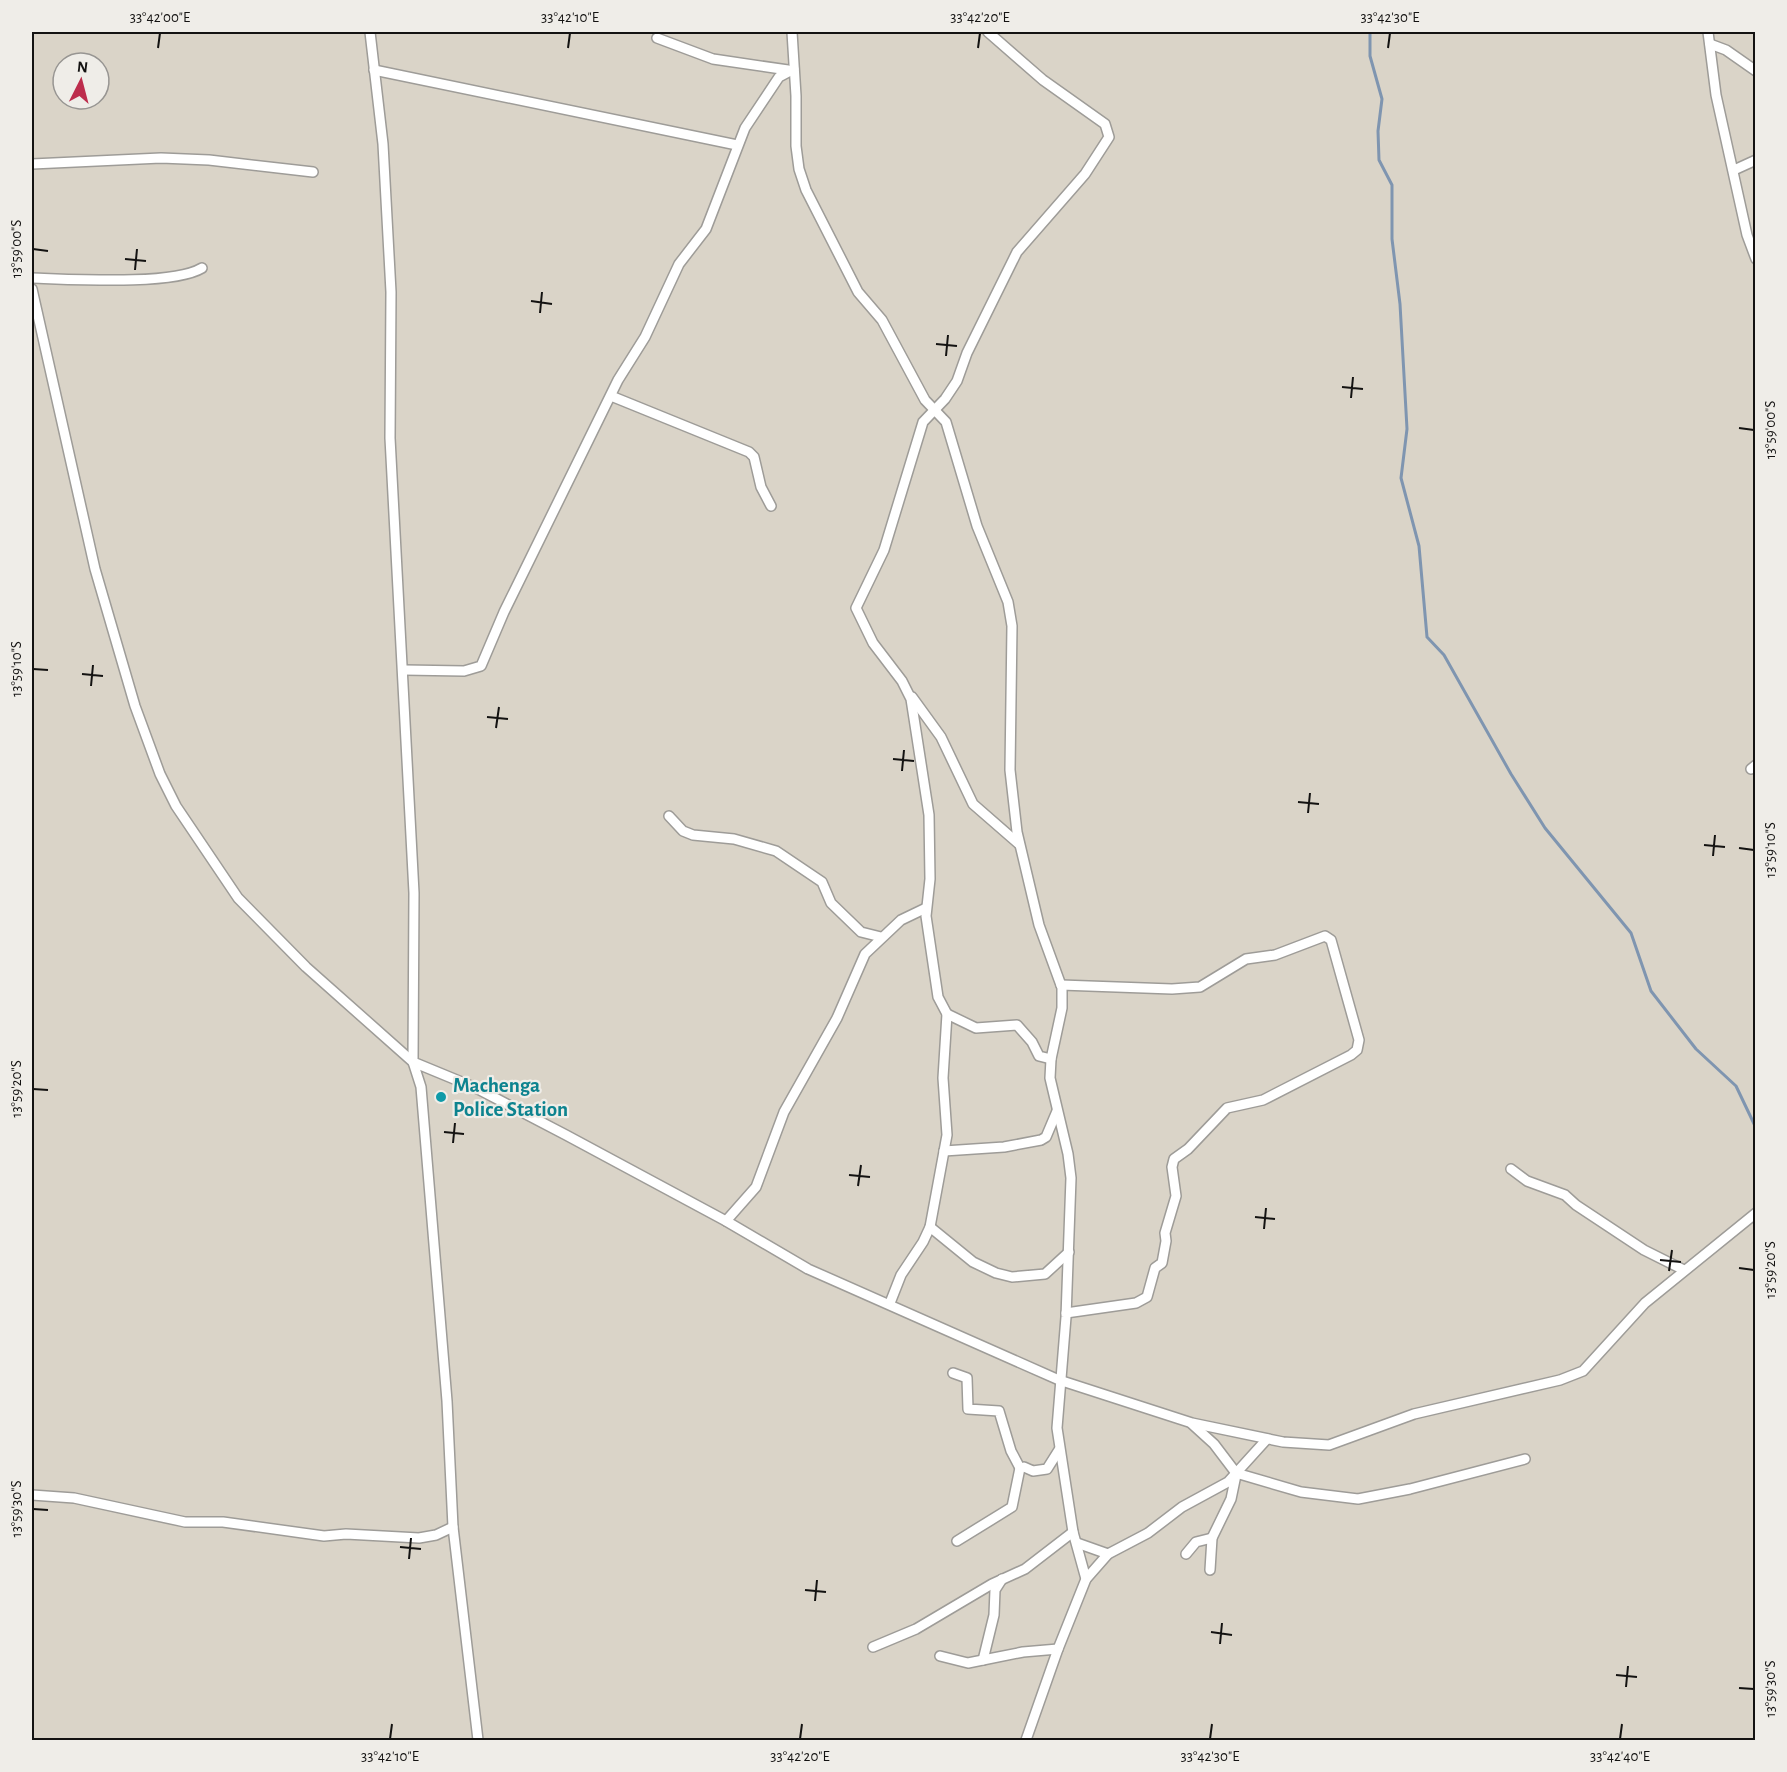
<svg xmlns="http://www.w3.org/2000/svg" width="1787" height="1772" font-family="'Alegreya Sans',sans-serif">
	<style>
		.built { fill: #dad4c8; fill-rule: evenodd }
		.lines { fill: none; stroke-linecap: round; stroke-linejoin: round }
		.stream { stroke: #7f95b0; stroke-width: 3 }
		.minor-casing { stroke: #9e9c98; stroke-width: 12 }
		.minor { stroke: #fff; stroke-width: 9 }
		.ticks { fill: none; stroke: #131211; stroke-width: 2 }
		.culture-dot { fill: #0f9aa8; stroke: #efede8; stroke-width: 2 }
		.labels { text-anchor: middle; stroke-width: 4.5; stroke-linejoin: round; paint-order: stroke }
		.culture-label { font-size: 21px; font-weight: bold; fill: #0d838f; stroke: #efede8; text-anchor: start }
		.neatline { fill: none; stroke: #131211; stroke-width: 2 }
		.ticks-label { font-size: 15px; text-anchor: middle; fill: #131211 }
	</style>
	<rect width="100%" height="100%" fill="#e2e0db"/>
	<path class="built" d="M32 32H1755V1740H32ZM63 63H99V99H63Z"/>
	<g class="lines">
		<polyline class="stream" points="1370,32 1370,56 1382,99 1378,131 1379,160 1392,185 1392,239 1400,304 1407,429 1401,478 1419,546 1427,637 1444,655 1511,774 1545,828 1631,933 1651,991 1696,1049 1736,1086 1756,1128"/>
		<g class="minor-casing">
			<g id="minor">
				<polyline points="370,32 383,144 391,292 390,438 414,893 413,1062 476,1088 566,1135 726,1221 808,1269 1059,1380 1192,1423 1283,1442 1329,1445 1414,1414 1560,1380 1583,1371 1645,1303 1756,1213"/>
				<polyline points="792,32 796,96 796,146 799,169 806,190 858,292 882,320 925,400 946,422 977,526 1008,602 1012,626 1010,770 1017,832 1039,925 1062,988 1062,1008 1051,1059 1050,1078 1068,1154 1071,1178 1066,1317 1057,1428 1073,1532 1086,1579"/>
				<polyline points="1708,32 1716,95 1747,235 1756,259"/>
				<polyline points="657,38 713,59 788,70"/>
				<polyline points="1710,44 1726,50 1756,71"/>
				<polyline points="374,70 737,145"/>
				<polyline points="32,164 161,158 209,160 313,172"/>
				<polyline points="1734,170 1756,160"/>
				<path d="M32 278C69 279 172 286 202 268"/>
				<polyline points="32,289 95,569 135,706 160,774 176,806 238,898 306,967 413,1062 421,1087 447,1401 453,1527 478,1740"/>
				<polyline points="611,396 749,452 754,457 761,487 771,506"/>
				<polyline points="404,670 464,671 481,666 504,612 618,380 645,337 679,264 706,229 745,128 779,77 794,69"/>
				<polyline points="912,697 941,737 973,804 1019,844"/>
				<polyline points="1751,769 1756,765"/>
				<polyline points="669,816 683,831 693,835 734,839 776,851 822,882 831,903 861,932 881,937"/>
				<polyline points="1061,985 1172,989 1200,987 1246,959 1275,955 1325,936 1331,940 1359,1040 1357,1050 1351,1055 1263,1100 1227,1108 1188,1149 1174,1159 1172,1167 1176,1196 1165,1233 1166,1241 1162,1263 1155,1268 1147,1297 1136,1303 1066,1313"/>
				<polyline points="947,1014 976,1028 1017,1025 1032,1042 1039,1056 1051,1059"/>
				<polyline points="944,1151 1004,1147 1041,1140 1046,1137 1057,1111"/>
				<polyline points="1511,1169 1527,1181 1565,1195 1576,1205 1644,1250 1684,1270"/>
				<polyline points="726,1221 756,1187 784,1112 837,1018 865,954 901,920 926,908"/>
				<polyline points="930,1227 973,1262 996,1273 1012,1277 1045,1274 1069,1252"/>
				<polyline points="890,1303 901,1275 923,1242 930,1227 947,1135 943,1078 947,1014 938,997 926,916 930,879 929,815 911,699 902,681 873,643 856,608 884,550 923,422 945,399 957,381 967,353 1017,252 1085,174 1109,137 1105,124 1043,80 988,32"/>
				<polyline points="953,1373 967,1378 968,1409 999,1411 1011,1451 1020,1468"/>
				<polyline points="1192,1424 1214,1444 1236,1473 1301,1492 1358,1499 1410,1489 1525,1459"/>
				<polyline points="32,1495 74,1498 185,1522 223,1522 324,1536 346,1534 419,1538 436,1535 453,1527"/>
				<polyline points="957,1541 1012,1507 1020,1468 1024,1467 1033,1471 1047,1469 1059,1450"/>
				<polyline points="1077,1543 1108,1554"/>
				<polyline points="1186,1554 1196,1542 1212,1538"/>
				<polyline points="1210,1570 1212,1538 1231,1499 1236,1475"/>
				<polyline points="873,1647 916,1629 992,1584 1025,1569 1073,1532"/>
				<polyline points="940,1656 968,1663 1023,1652 1058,1649"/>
				<polyline points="983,1660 994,1615 995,1590 1002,1579"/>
				<polyline points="1026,1740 1058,1649 1086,1579 1108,1554 1148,1533 1182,1507 1228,1482 1267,1439"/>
			</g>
		</g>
		<use href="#minor" class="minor"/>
	</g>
	<path class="ticks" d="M158 48 160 33M568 48 570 33M978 48 980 33M1388 48 1390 33M33 249 48 251M125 259 146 261M135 270 137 249M531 301 552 304M540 313 542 292M936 344 957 346M946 356 948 335M1342 387 1363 389M1351 398 1353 377M1739 428 1754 430M33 669 48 670M82 674 103 676M91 686 93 665M487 717 508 719M496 728 499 707M893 759 914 761M902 771 904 750M1298 802 1319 804M1308 813 1310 793M1704 845 1725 847M1739 848 1754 850M1713 856 1715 835M33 1089 48 1090M444 1132 464 1134M453 1143 455 1123M849 1175 870 1177M858 1186 861 1165M1255 1217 1275 1219M1264 1229 1266 1208M1660 1260 1681 1262M1739 1268 1754 1270M1669 1271 1672 1250M33 1509 48 1510M400 1547 421 1549M409 1559 411 1538M805 1590 826 1592M815 1601 817 1580M1211 1632 1232 1635M1220 1644 1222 1623M1616 1675 1637 1677M1626 1687 1628 1666M1739 1688 1754 1689M390 1739 392 1724M800 1739 802 1724M1210 1739 1212 1724M1620 1739 1622 1724"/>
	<circle class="culture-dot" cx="441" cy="1097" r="6"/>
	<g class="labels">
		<g class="culture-label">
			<text x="453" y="1092">Machenga<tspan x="453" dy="24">Police Station</tspan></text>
		</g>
	</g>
	<rect width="1787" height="1772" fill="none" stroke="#efede8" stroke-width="66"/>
	<g transform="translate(81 81) rotate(6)"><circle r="28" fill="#efede8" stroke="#979592" stroke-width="1.5"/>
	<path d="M0-4.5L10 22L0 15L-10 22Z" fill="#bd2d4c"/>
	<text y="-9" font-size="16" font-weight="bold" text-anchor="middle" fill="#131211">N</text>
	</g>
	<rect x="33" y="33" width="1721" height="1706" class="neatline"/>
	<g class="ticks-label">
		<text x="160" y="22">33°42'00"E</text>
		<text x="570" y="22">33°42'10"E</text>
		<text x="980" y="22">33°42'20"E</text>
		<text x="1390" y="22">33°42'30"E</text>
		<text transform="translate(16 249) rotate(-90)" y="5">13°59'00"S</text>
		<text transform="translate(1770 430) rotate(-90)" y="5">13°59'00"S</text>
		<text transform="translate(16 669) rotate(-90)" y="5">13°59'10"S</text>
		<text transform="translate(1770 850) rotate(-90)" y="5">13°59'10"S</text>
		<text transform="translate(16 1089) rotate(-90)" y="5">13°59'20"S</text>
		<text transform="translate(1770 1270) rotate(-90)" y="5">13°59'20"S</text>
		<text transform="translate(16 1509) rotate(-90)" y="5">13°59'30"S</text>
		<text transform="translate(1770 1689) rotate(-90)" y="5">13°59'30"S</text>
		<text x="390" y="1761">33°42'10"E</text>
		<text x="800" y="1761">33°42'20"E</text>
		<text x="1210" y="1761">33°42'30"E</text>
		<text x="1620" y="1761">33°42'40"E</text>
	</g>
</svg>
